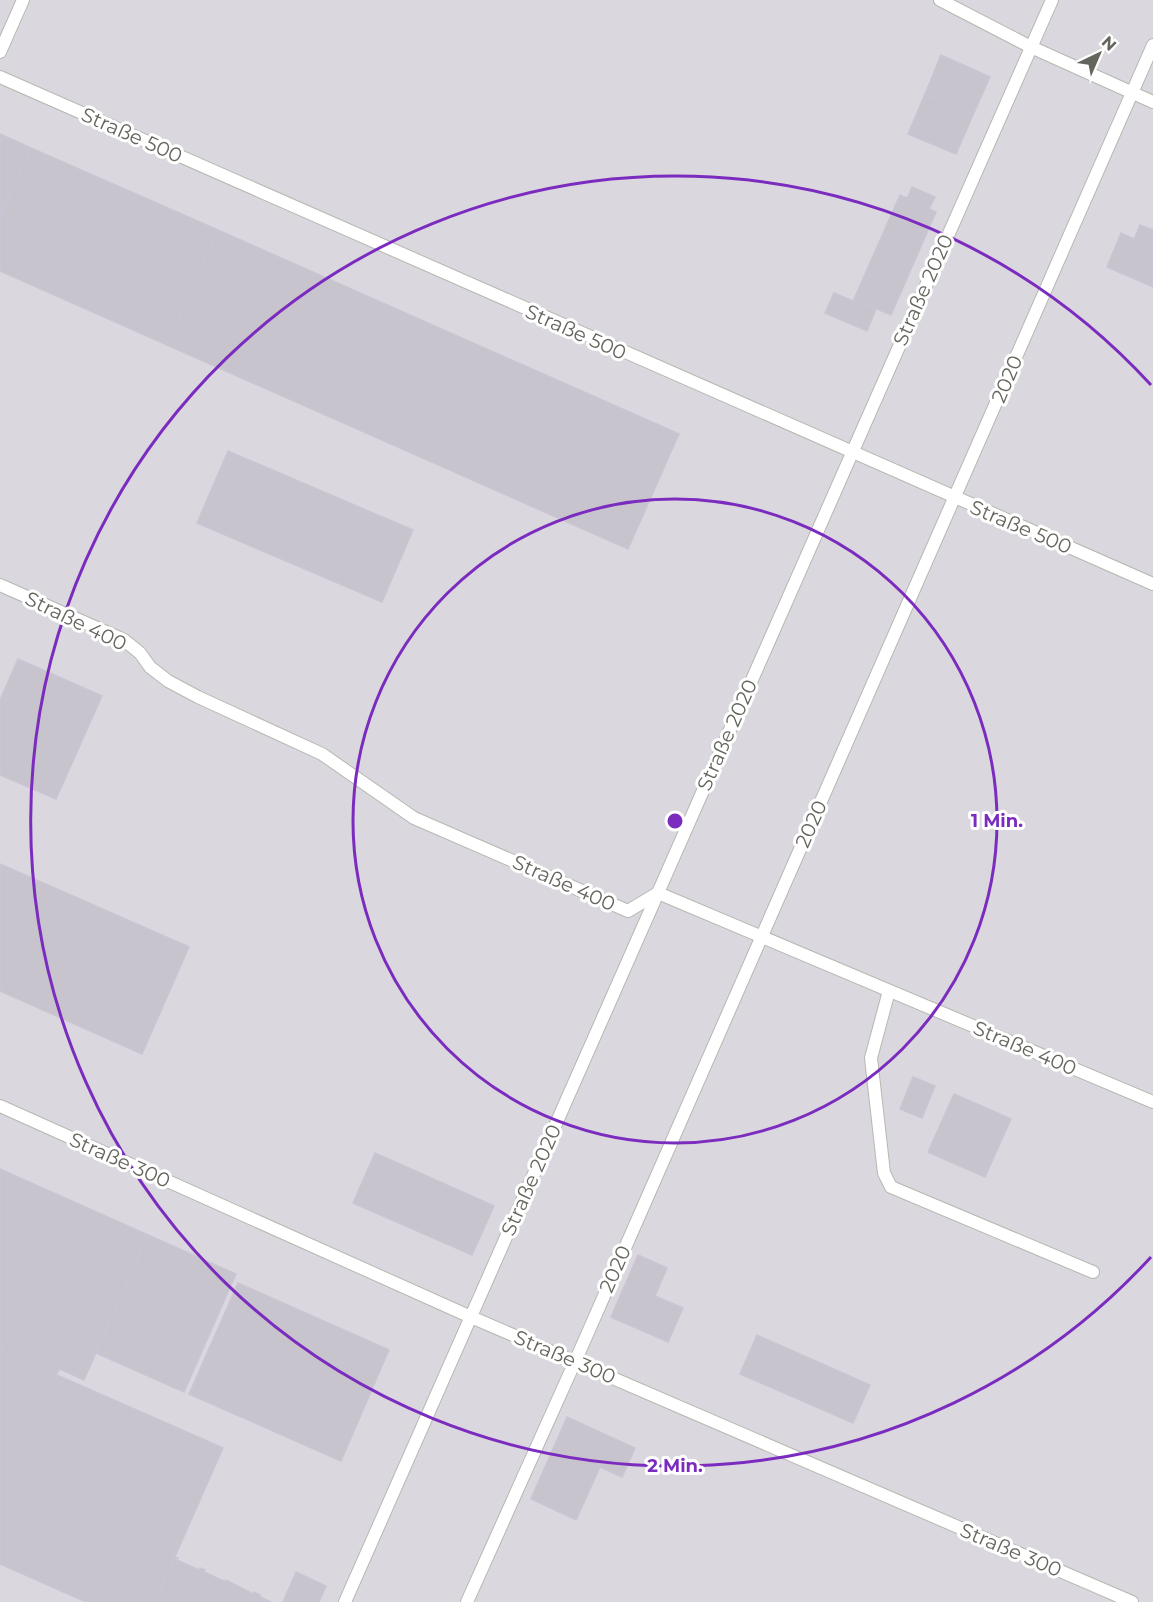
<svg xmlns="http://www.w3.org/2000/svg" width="1153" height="1602" font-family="Montserrat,sans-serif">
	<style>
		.industrial { fill: #dad8de }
		.building { fill: #c8c4cd; stroke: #cbc4d4; stroke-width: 1.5 }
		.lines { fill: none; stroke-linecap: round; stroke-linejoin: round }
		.lane-casing { stroke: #b5b8b1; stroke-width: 14 }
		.lane { stroke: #fff; stroke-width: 12 }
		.ring { fill: none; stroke: #7b2cbf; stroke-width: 3 }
		.labels { text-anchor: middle; stroke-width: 6; stroke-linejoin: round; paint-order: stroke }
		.street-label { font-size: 20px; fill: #63665d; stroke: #fff }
		.centre { fill: #7b2cbf; stroke: #fff; stroke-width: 3 }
		.ring-label { font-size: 18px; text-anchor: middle; font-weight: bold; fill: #7b2cbf; stroke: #fff; stroke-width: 6; stroke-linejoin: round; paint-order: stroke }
	</style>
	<rect width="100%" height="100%" fill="#ebe6f0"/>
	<rect class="industrial" x="0" y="0" width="1153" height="1602"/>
	<g class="building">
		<polygon points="941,55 990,77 973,115 925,94"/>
		<polygon points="925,94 973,115 956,154 908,134"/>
		<polygon points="0,134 31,148 0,217"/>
		<polygon points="31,148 218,230 167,345 0,271 0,217"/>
		<polygon points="912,187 935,197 929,209 907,199"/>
		<polygon points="900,195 936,212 891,315 854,299"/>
		<polygon points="1140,225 1153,230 1153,287 1107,267 1121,233 1134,239"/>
		<polygon points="218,230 679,434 628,549 167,345"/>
		<polygon points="834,293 853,301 844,321 825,313"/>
		<polygon points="854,299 876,309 867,331 844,321"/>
		<polygon points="228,451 413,530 382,602 197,523"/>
		<polygon points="18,659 102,696 56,799 0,775 0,700"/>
		<polygon points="0,864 189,947 142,1054 0,991"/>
		<polygon points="913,1077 935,1086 922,1118 900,1109"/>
		<polygon points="954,1094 1011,1119 985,1177 928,1152"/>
		<polygon points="375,1153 494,1206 472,1255 353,1203"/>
		<polygon points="0,1169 148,1235 84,1380 60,1369 56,1375 0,1350"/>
		<polygon points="148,1235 236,1274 184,1392 96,1353"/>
		<polygon points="638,1255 667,1268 655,1296 683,1308 668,1342 611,1317"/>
		<polygon points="238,1283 389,1350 341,1461 189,1394"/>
		<polygon points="757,1335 870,1385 853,1423 740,1374"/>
		<polygon points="0,1350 223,1448 155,1602 86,1602 0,1564"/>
		<polygon points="567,1417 635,1448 622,1477 600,1467 576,1520 531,1499"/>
		<polygon points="175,1557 178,1558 177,1560 199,1570 200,1568 205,1570 204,1572 226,1582 226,1580 253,1594 254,1592 260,1595 260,1597 271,1602 155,1602"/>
		<polygon points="296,1572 326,1586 319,1602 283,1602"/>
	</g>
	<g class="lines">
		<g class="lane-casing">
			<g id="lane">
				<polyline points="940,0 1031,47 1153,102"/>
				<polyline points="0,52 23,0"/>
				<polyline points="0,77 1153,584"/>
				<polyline points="0,585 124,640 140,653 150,667 168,681 198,697 322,754 414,818 628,911 658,893 1153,1102"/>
				<polyline points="889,991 871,1058 884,1173 891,1187 1093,1272"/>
				<polyline points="0,1106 471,1317 1132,1602"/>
				<polyline points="345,1602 1052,0"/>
				<polyline points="467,1602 582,1346 1153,45"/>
			</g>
		</g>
		<use href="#lane" class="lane"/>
	</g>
	<g class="ring">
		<circle cx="675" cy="821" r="322"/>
		<path d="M1151 1257A645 645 0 1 1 1151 385"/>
	</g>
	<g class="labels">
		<g class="street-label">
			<text transform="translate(132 135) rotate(24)" y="7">Straße 500</text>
			<text transform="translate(923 290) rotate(-66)" y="7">Straße 2020</text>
			<text transform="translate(576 332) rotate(24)" y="7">Straße 500</text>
			<text transform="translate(1007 379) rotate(-67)" y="7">2020</text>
			<text transform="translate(1021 527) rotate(23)" y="7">Straße 500</text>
			<text transform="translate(76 621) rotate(26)" y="7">Straße 400</text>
			<text transform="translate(727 735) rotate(-66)" y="7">Straße 2020</text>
			<text transform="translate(811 824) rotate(-66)" y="7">2020</text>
			<text transform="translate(564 883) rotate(24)" y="7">Straße 400</text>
			<text transform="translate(1025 1048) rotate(23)" y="7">Straße 400</text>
			<text transform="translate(120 1160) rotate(24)" y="7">Straße 300</text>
			<text transform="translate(531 1180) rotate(-66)" y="7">Straße 2020</text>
			<text transform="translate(615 1269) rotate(-66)" y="7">2020</text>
			<text transform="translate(565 1357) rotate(23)" y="7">Straße 300</text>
			<text transform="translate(1011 1550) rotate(23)" y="7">Straße 300</text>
		</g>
	</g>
	<circle cx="675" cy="821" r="9" class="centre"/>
	<g class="ring-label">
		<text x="997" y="827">1 Min.</text>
		<text x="675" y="1472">2 Min.</text>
	</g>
	<g transform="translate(1099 54) rotate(44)" stroke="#ffffff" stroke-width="4.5" paint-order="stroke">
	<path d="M0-4.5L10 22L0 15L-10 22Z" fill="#63665d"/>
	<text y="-9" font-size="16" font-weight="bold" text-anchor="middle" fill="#63665d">N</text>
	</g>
</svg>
